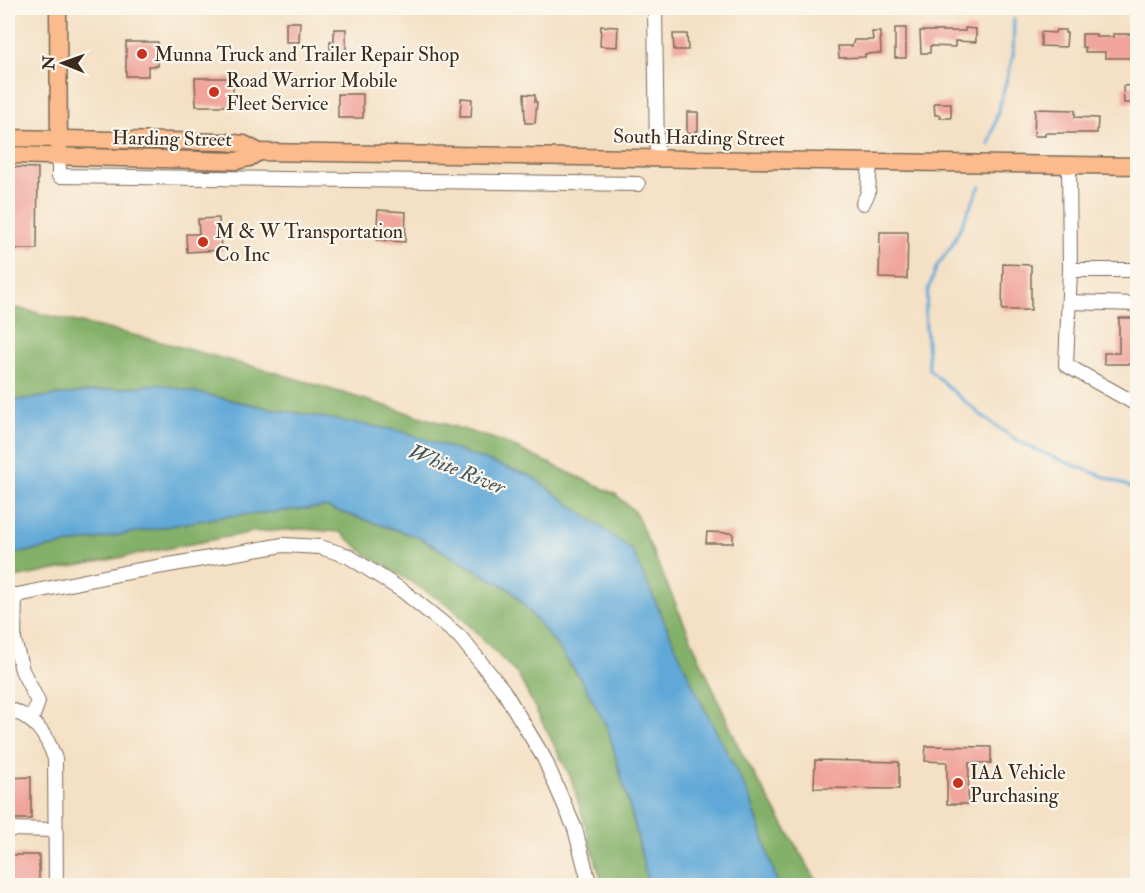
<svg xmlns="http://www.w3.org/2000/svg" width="1145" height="893" font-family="'IM FELL Double Pica',serif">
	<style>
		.forest { fill: #84b169; stroke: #606e44; stroke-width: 1.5 }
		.water { fill: #60a8d7; stroke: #4e697a; stroke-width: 1.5 }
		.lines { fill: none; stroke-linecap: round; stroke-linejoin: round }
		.stream { stroke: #60a8d7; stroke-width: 3 }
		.building { fill: #f0a49b }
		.minor-casing { stroke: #7c6a58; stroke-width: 16 }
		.major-casing { stroke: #7c6a58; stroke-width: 19 }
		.minor { stroke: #fff; stroke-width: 14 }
		.major { stroke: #fbbb8c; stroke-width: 16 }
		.poi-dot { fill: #c8321e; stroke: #fbf7ec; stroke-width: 2 }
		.labels { text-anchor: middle; stroke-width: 4.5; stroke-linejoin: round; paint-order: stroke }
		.poi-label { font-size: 20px; fill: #3b2a1e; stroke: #fbf7ec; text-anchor: start }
		.street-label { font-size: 20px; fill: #3b2a1e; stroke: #fbf7ec }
		.water-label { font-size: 21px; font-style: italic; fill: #48565f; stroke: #fbf7ec }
	</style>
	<rect width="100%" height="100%" fill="#fbf7ec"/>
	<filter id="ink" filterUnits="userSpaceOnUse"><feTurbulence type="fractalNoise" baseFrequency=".0167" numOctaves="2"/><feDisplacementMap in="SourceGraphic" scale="12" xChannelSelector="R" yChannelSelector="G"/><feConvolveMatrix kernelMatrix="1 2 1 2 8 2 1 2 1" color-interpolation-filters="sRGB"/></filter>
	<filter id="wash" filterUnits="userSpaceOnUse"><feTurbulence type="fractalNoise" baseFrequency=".008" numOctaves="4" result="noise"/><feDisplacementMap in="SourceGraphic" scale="24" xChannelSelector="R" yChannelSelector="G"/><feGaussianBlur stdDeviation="1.35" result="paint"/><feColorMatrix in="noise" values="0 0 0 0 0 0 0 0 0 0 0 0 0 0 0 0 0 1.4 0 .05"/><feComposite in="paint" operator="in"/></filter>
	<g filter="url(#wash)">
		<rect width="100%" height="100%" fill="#f4e0c4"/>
		<g class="forest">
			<polygon points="8,306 146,338 277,373 501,441 615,494 635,512 741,752 819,885 778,885 751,800 700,700 268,408 158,384 8,401"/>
			<polygon points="325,507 418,537 511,590 555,643 582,681 608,729 636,830 648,885 603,885 571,778 518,675 450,606 366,554 340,532 302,529 253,532 8,579 8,555 220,517"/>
		</g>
		<polygon class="water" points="158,384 268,408 401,431 531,476 632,550 700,700 751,800 778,885 648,885 636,830 608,729 582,681 555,643 511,590 418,537 325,507 220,517 8,555 8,401"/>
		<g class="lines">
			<g class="stream">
				<polyline points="989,145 1013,56 1014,19"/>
				<path d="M980 186 951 247 937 266 928 290 925 315 929 369C956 395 986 422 1019 441 1056 462 1099 472 1138 491"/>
			</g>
		</g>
		<g id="blocks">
			<g class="building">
				<polygon points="286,22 300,22 299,42 286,42"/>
				<polygon points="601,26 618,27 617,47 600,46"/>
				<rect x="895" y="28" width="11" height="30"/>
				<polygon points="965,28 976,29 976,42 955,41 955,47 930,46 930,53 921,53 920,31 965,31"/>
				<polygon points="334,29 346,29 346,56 334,56 334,49 330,49 330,41 334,41"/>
				<polygon points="1056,30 1065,30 1065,33 1067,33 1066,47 1041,46 1041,32 1055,33"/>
				<polygon points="872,32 880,32 881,53 865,54 865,57 839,58 838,46 852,46 854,40 873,40"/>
				<polygon points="673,34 687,34 688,50 674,50"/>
				<polygon points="1082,34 1096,34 1096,37 1114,37 1113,34 1137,34 1137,58 1105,58 1105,52 1085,52 1085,47 1082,47"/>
				<polygon points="126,42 158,42 158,66 148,66 148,76 126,76"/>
				<polygon points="195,78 233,78 233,106 196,106"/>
				<polygon points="1137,85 1137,103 1124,103 1123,86"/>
				<rect x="338" y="94" width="25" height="24"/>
				<polygon points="524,94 535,95 535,102 537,102 535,123 525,123"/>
				<polygon points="461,98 472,99 471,117 460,117"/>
				<polygon points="934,103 951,103 951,118 940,118 940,115 935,115"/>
				<polygon points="1035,109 1075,110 1075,117 1098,118 1097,133 1045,133 1045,136 1034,136"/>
				<polygon points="687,112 698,112 698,131 695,131 695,134 687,134"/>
				<polygon points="8,167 38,168 37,249 8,249"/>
				<polygon points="378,210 406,212 405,242 376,240"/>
				<polygon points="219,218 221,250 187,252 186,234 199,234 198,219"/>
				<polygon points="880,232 908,232 907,279 879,278"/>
				<polygon points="1003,264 1031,265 1031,310 1002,310"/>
				<polygon points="1119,318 1137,318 1137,364 1104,364 1104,353 1119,353"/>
				<polygon points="707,532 733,533 733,543 706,543"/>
				<polygon points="926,746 991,747 991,763 969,763 968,804 947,804 947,762 925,761"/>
				<polygon points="815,760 899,762 899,789 814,788"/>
				<polygon points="31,777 31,819 8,819 8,778"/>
				<rect x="8" y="855" width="31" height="30"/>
			</g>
		</g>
	</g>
	<g filter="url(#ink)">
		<use href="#blocks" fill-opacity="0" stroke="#7c6a58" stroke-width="1.5"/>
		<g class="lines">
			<g class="minor-casing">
				<g id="minor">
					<polyline points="655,8 657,158"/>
					<polyline points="59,156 59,176 638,184"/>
					<polyline points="1069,165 1070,270 1066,365 1138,405"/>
					<polyline points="863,203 868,193 870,161"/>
					<polyline points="1070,270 1138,270"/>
					<polyline points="1069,302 1138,304"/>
					<polyline points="15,595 14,640 22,670 38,702 31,721"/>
					<polyline points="8,597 123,573 283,545 320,547 348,556 403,591 460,637 503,690 544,758 575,829 590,886"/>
					<path d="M8 709C34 716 47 735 55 759L56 886"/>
					<polyline points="8,829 56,830"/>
				</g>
			</g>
			<g class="major-casing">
				<g id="major">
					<polyline points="58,8 59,148"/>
					<polyline points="8,138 225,142 244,144 259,152"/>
					<polyline points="8,155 236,161 249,158 259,152 1138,166"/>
				</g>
			</g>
			<use href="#minor" class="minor"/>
			<use href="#major" class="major"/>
		</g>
	</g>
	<g class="poi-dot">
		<circle cx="142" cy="54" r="6"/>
		<circle cx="214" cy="92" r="6"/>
		<circle cx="203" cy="242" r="6"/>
		<circle cx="958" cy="783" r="6"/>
	</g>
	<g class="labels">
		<g class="poi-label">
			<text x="154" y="61">Munna Truck and Trailer Repair Shop</text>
			<text x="226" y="87">Road Warrior Mobile<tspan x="226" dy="23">Fleet Service</tspan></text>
			<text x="215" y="238">M &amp; W Transportation<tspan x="215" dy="23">Co Inc</tspan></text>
			<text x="970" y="779">IAA Vehicle<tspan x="970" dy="23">Purchasing</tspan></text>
		</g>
		<g class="street-label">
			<text transform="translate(699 137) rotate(1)" y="7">South Harding Street</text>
			<text transform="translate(172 138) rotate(1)" y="7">Harding Street</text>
		</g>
		<g class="water-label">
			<text transform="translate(457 469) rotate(22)" y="7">White River</text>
		</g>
	</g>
	<rect width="1145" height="893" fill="none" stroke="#fbf7ec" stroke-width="30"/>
	<g transform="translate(63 63) rotate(271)" stroke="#fbf7ec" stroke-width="4.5" paint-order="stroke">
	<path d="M0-4.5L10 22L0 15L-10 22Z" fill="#3b2a1e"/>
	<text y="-9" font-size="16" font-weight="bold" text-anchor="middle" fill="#3b2a1e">N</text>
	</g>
</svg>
